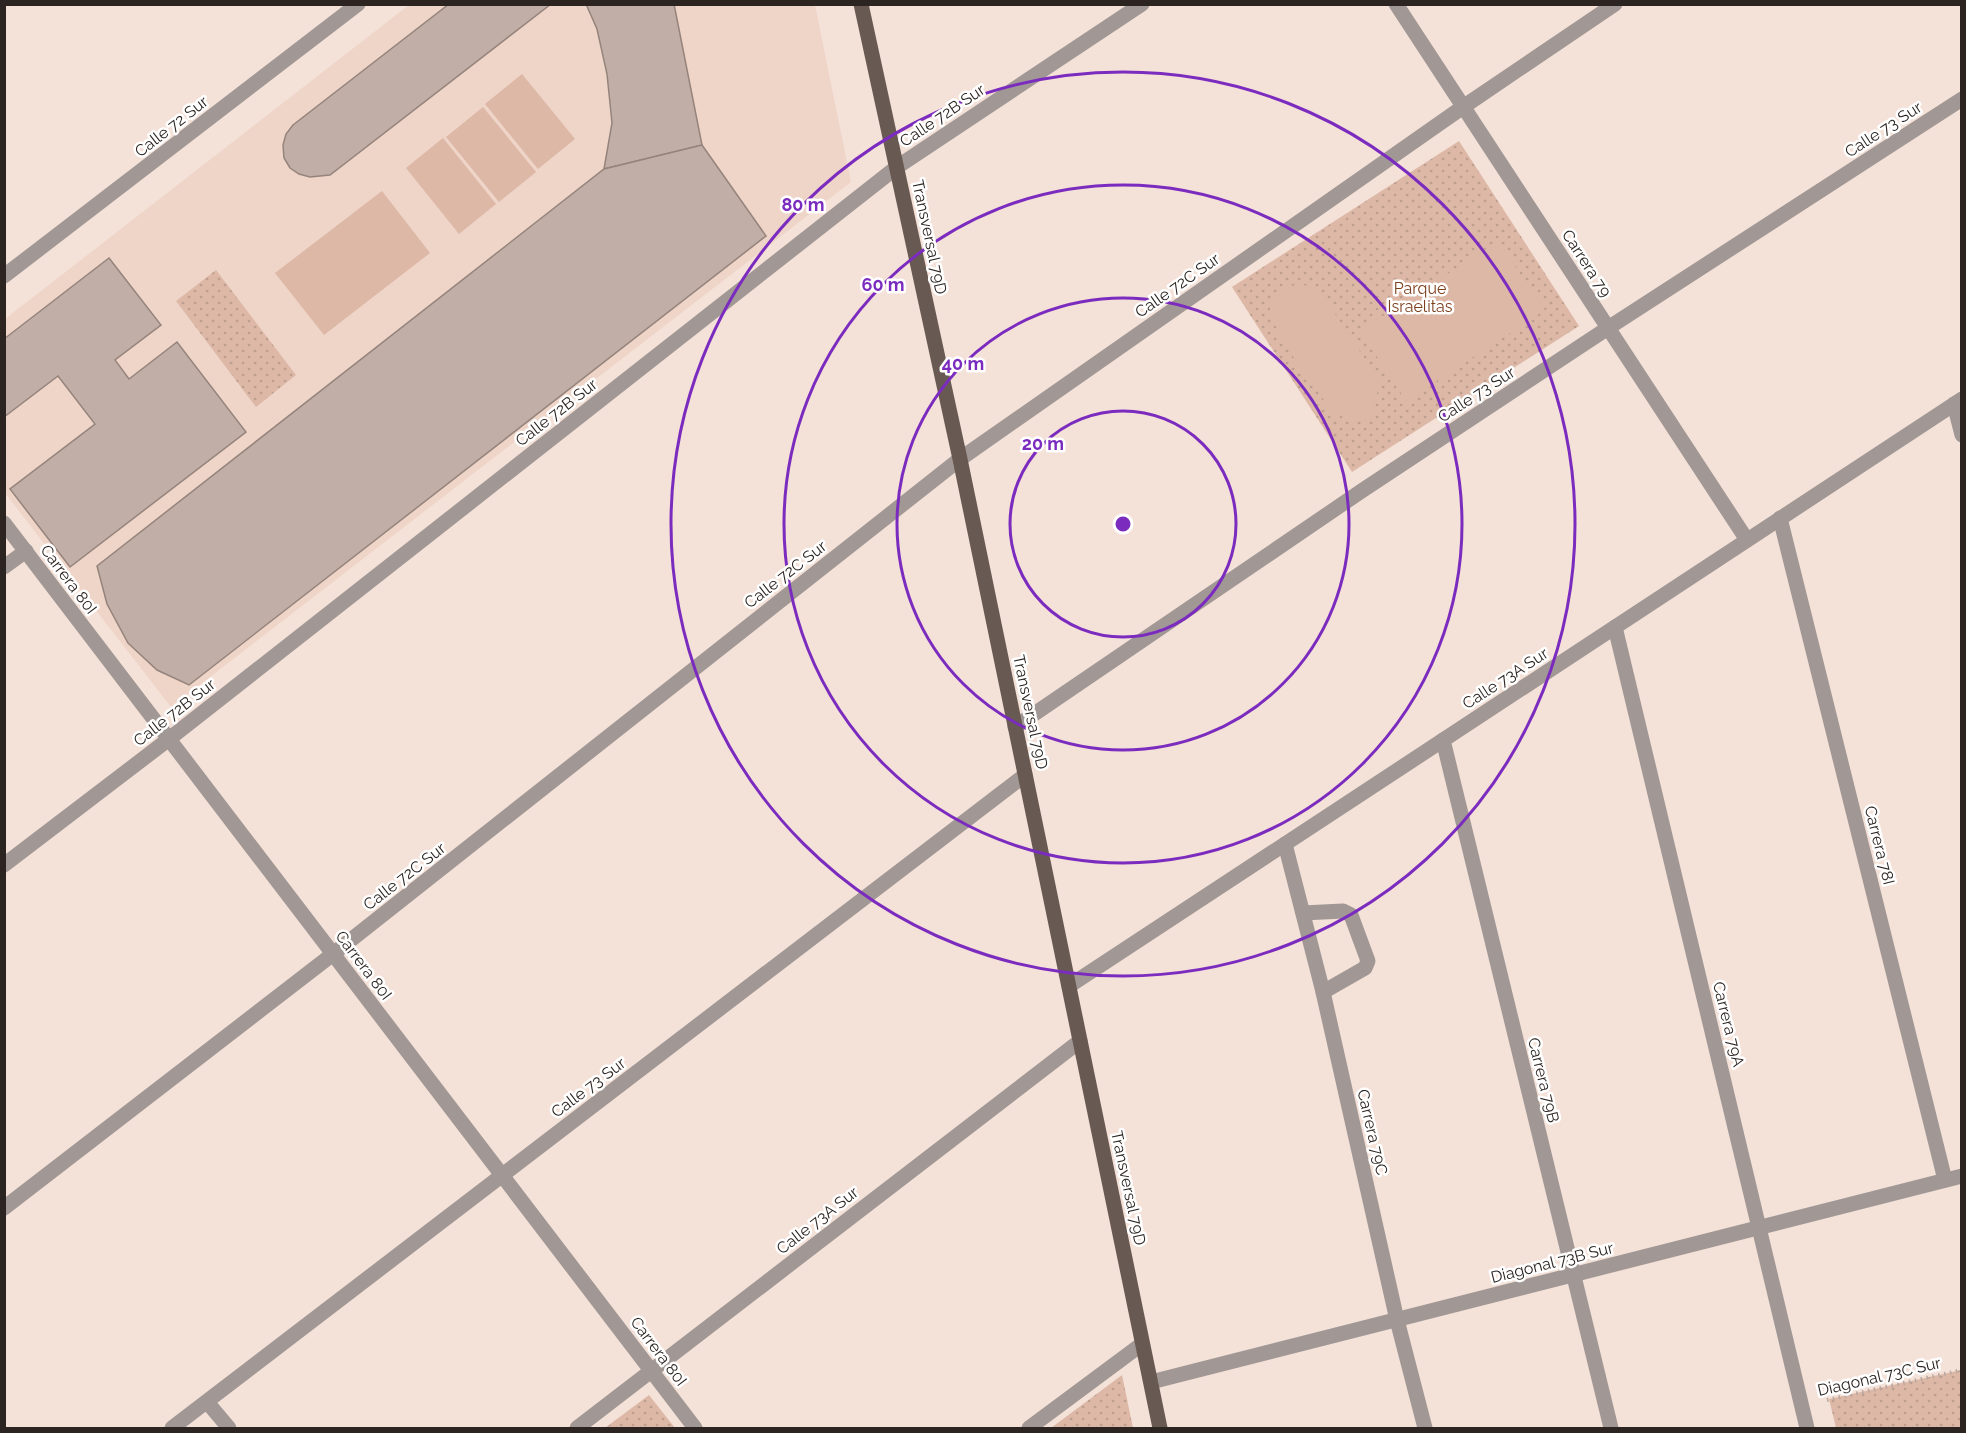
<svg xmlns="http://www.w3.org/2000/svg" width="1966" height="1433" font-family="Raleway,sans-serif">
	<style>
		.built { fill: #efd4c8 }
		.grass { fill: url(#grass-dots) }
		.garden { fill: #ddb8a6 }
		.building { fill: #c1aea6; stroke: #95847c; stroke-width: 1.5 }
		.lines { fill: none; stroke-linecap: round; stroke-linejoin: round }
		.path { stroke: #b8a8a1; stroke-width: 4; stroke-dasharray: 1.5 4.5; stroke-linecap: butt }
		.minor { stroke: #a19895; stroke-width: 15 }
		.major { stroke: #685a53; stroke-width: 15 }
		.ring { fill: none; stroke: #7b2cbf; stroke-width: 3 }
		.labels { text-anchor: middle; stroke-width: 5; stroke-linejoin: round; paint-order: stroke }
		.street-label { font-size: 16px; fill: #2b2421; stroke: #fff }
		.park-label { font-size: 16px; fill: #7d3e1c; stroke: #fff }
		.centre { fill: #7b2cbf; stroke: #fff; stroke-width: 3 }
		.ring-label { font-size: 18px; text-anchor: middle; font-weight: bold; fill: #7b2cbf; stroke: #fff; stroke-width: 5; stroke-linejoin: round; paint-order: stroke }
	</style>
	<defs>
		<pattern id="grass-dots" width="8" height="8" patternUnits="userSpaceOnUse" patternTransform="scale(1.5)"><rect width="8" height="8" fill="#ddb8a6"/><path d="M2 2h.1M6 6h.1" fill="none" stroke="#be9e8f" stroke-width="1.8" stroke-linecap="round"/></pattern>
	</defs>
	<rect width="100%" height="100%" fill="#f4e1d8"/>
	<polygon class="built" points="409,5 815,5 851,182 171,707 5,493 5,319"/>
	<g class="grass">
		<polygon points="1459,141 1579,326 1352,472 1232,287"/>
		<polygon points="216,270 296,375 256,407 176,301"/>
		<polygon points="1961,1370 1961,1428 1836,1428 1829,1399"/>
		<polygon points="1122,1375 1133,1428 1051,1428"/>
		<polygon points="649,1395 675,1428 605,1428"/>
	</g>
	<g class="garden">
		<polygon points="522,74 575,139 538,169 485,104"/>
		<polygon points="483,107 536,172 499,202 446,137"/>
		<polygon points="443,138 496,204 459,234 406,168"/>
		<polygon points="382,191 430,253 324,335 275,273"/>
		<polygon points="1498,241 1545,310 1406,401 1360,331"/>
		<polygon points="1298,283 1319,290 1379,380 1376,402 1371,416 1356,422 1333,413 1279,337 1270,309 1277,294"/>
	</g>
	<g class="building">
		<polygon points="449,4 551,4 330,175 310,177 299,174 290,168 284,158 283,145 286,134 293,125"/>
		<polygon points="586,4 674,4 702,145 604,169 612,123 607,74 597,29"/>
		<polygon points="702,145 766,236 189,685 157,670 128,643 107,604 97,566 604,169"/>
		<polygon points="109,258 161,325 115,360 129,379 177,342 246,432 70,567 10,489 95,424 58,376 4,417 4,339"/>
	</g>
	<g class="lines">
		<polyline class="path" points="1827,1400 1962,1370"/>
		<g class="minor">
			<polyline points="1396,4 1747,540"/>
			<polyline points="4,276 358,4"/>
			<polyline points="1954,404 1962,435"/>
			<polyline points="1780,518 1945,1180"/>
			<polyline points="4,523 695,1428"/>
			<polyline points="4,567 26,551"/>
			<polyline points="1615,627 1807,1428"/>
			<polyline points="1015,727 1363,490 1608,328 1962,99"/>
			<polyline points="1443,740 1611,1428"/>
			<polyline points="1285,844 1323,992 1397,1320 1425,1428"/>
			<polyline points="4,865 169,739 897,167 1142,4"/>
			<polyline points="1303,913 1343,911 1351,915 1368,961 1365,968 1323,992"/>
			<polyline points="1069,986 1962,399"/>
			<polyline points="4,1208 333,954 960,459 1463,107 1615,4"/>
			<polyline points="1151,1382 1962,1176"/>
			<polyline points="207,1402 229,1428"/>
			<polyline points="172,1428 1025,775"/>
			<polyline points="577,1428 1080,1041"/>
			<polyline points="1029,1428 1142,1344"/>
		</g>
		<polyline class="major" points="861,4 960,459 1160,1428"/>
	</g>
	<g class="ring">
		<circle cx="1123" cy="524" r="113"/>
		<circle cx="1123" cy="524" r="226"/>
		<circle cx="1123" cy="524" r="339"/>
		<circle cx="1123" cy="524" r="452"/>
	</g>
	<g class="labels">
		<g class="street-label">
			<text transform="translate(942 115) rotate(-34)" y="6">Calle 72B Sur</text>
			<text transform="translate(171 126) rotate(-38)" y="6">Calle 72 Sur</text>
			<text transform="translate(1883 129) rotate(-33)" y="6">Calle 73 Sur</text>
			<text transform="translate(930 237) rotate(78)" y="6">Transversal 79D</text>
			<text transform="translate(1587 263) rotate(57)" y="6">Carrera 79</text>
			<text transform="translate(1177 285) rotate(-35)" y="6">Calle 72C Sur</text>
			<text transform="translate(1476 394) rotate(-33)" y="6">Calle 73 Sur</text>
			<text transform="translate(556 412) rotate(-38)" y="6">Calle 72B Sur</text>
			<text transform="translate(785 574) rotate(-38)" y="6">Calle 72C Sur</text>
			<text transform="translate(69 579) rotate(53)" y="6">Carrera 80I</text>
			<text transform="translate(1505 678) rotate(-33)" y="6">Calle 73A Sur</text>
			<text transform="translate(174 712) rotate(-38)" y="6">Calle 72B Sur</text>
			<text transform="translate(1031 712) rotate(78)" y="6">Transversal 79D</text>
			<text transform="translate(1880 845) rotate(76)" y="6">Carrera 78I</text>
			<text transform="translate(404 876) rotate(-38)" y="6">Calle 72C Sur</text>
			<text transform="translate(364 965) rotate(53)" y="6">Carrera 80I</text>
			<text transform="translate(1729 1024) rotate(76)" y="6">Carrera 79A</text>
			<text transform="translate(1544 1080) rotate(76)" y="6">Carrera 79B</text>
			<text transform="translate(588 1087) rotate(-37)" y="6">Calle 73 Sur</text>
			<text transform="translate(1373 1132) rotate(77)" y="6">Carrera 79C</text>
			<text transform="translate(1129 1188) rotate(78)" y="6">Transversal 79D</text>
			<text transform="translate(817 1220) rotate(-38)" y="6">Calle 73A Sur</text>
			<text transform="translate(1552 1262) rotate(-14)" y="6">Diagonal 73B Sur</text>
			<text transform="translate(659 1351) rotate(53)" y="6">Carrera 80I</text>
			<text transform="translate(1879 1376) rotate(-13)" y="6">Diagonal 73C Sur</text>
		</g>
		<g class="park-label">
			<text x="1420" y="294">Parque<tspan x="1420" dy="18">Israelitas</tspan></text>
		</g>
	</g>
	<circle cx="1123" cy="524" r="9" class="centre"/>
	<g class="ring-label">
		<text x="803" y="211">80 m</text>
		<text x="883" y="291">60 m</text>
		<text x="963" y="370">40 m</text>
		<text x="1043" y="450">20 m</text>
	</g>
	<rect width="1966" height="1433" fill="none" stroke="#2b2421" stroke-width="12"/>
</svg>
